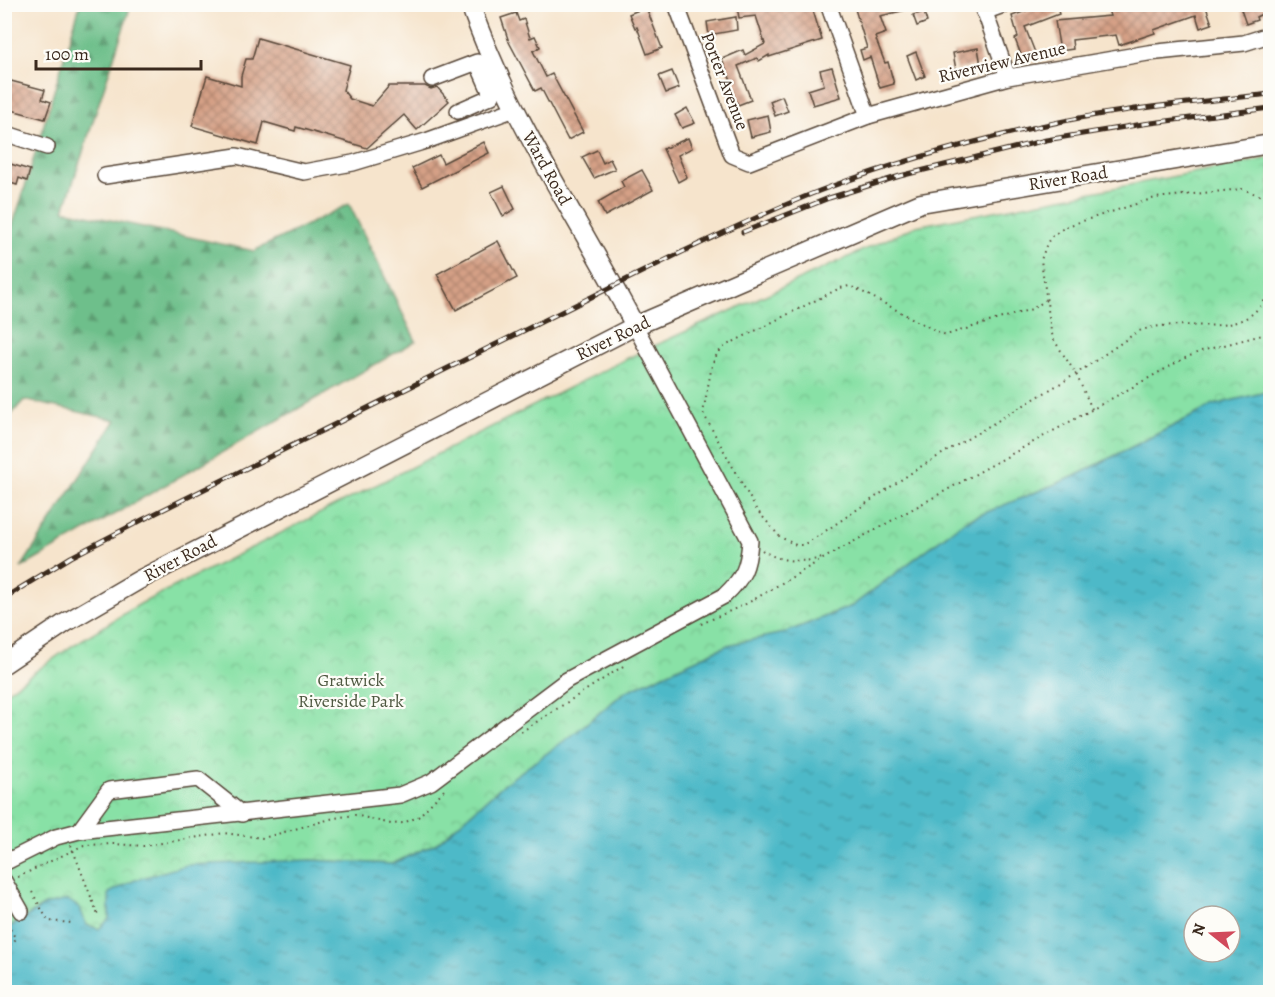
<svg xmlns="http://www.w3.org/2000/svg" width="1275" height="997" font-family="Alegreya,serif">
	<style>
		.forest { fill: url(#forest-firs); stroke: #547454; stroke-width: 1.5 }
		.park { fill: url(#park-crowns); stroke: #628662; stroke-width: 1.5 }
		.water { fill: url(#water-ripples); stroke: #447273; stroke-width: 1.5; fill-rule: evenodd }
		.building { fill: url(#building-cross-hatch) }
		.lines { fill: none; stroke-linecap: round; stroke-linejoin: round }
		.minor-casing { stroke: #574638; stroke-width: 18 }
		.major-casing { stroke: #574638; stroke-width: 21 }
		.path { stroke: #574638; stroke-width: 2; stroke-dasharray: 1.5 4.5; stroke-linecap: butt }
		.minor { stroke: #fff; stroke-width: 15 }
		.major { stroke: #fff; stroke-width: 18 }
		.rail-casing { stroke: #3b2a1e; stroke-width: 5 }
		.rail { stroke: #fdfcf7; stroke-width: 3; stroke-dasharray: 9; stroke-linecap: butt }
		.labels { text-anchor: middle; stroke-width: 4.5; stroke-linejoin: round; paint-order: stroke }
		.street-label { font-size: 18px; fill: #3b2a1e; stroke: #fdfcf7 }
		.park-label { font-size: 18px; fill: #4e5840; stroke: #fdfcf7 }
	</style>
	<defs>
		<pattern id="forest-firs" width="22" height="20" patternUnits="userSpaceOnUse" patternTransform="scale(1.5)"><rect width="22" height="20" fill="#6ebf8b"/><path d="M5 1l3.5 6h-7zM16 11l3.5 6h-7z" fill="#5c9b71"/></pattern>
		<pattern id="park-crowns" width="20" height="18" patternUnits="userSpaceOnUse" patternTransform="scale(1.5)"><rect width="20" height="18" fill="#88e1a6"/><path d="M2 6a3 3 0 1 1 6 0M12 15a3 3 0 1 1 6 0" fill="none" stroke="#76c18e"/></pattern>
		<pattern id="water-ripples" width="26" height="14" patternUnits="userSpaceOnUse" patternTransform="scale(1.5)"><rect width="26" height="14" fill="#4db9c8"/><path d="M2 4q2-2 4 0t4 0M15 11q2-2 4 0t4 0" fill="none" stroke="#4197a2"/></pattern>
		<pattern id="building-cross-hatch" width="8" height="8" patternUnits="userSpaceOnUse" patternTransform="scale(1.5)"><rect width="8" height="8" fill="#d5a086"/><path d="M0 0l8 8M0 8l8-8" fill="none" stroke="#ae836d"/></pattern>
	</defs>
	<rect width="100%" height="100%" fill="#fdfcf7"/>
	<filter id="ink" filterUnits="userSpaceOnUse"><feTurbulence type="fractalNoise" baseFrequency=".0167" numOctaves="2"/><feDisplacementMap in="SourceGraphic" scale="12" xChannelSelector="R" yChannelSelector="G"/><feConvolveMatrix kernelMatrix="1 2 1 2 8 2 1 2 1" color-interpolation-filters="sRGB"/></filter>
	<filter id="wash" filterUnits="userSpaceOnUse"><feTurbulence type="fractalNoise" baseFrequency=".008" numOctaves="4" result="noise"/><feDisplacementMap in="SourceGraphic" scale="24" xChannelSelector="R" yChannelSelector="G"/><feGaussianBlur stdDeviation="1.35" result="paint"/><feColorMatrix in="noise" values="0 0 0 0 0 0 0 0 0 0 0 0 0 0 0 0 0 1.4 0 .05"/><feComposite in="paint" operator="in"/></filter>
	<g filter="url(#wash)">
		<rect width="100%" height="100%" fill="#f6e4cc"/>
		<polygon class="forest" points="80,5 131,5 64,210 254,251 349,204 416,341 21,568 116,420 24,400 5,422 5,247 21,200"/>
		<polygon class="park" points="1270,158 1270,391 1214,405 1073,477 965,521 852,606 784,633 728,645 625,692 571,736 504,784 437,843 392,864 310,860 109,919 100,929 86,925 80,908 45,905 5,930 5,693 72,646 140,604 630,357 916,226"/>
		<path class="water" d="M1270 391V992H5V930L45 905 68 900 80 908 86 925 99 929 109 919V893L135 880 187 865 310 860 392 864 437 843 504 784 571 736 625 692 728 645 784 633 852 606 965 521 1073 477 1214 405ZM1194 916H1230V952H1194Z"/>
		<g id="blocks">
			<g class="building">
				<polygon points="747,4 811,4 822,40 769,57 769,55 759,61 757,58 738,66 751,100 738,105 728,82 731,81 722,59 743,50 745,55 765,44 756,16 739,18 737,6"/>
				<polygon points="868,4 915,4 915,8 880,16 886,33 875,37 885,63 888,62 894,84 880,88 870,57 863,60 860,50 867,48 855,9"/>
				<polygon points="1045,4 1056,4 1059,14 1025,27 1036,55 1023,60 1015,39 1018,37 1012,16"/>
				<polygon points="1113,4 1205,4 1212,24 1200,28 1196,15 1154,30 1155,33 1119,45 1116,35 1072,40 1073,49 1060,51 1055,21 1110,16 1107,6"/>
				<polygon points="1239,4 1270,4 1270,10 1256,17 1257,20 1246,24"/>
				<polygon points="646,7 662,48 647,54 637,27 635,28 629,14"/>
				<polygon points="924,12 927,22 917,26 913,15"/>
				<polygon points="516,13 519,21 524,19 530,38 535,36 540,47 533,51 546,77 552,74 583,132 568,140 541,88 535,91 509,42 501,18"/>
				<polygon points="736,17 737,30 709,35 707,22"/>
				<polygon points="258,38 350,65 343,90 350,99 372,106 389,86 425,86 431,89 437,87 449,101 417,130 404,115 367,148 296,127 295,131 264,122 258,145 192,126 207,76 241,86 241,76 246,59 252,59"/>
				<polygon points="978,48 981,65 956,70 953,53"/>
				<polygon points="916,52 925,76 916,80 907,56"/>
				<polygon points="832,67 841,97 813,105 808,90 824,85 820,70"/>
				<polygon points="672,71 679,88 666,93 659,76"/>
				<polygon points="11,81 45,90 42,99 51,102 45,119 4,108 4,89 8,90"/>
				<polygon points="782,96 788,111 775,116 770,101"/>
				<polygon points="687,108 695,123 682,128 675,115"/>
				<polygon points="768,115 771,132 751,137 747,120"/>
				<polygon points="688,138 692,148 678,155 687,177 678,182 663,149"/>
				<polygon points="484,142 489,153 422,187 412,168 439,155 443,163"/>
				<polygon points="597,150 603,163 610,159 615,169 594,178 582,157"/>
				<polygon points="4,162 30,170 27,181 19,178 17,185 4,181"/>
				<polygon points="642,170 653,190 605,216 598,202 624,187 621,181"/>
				<polygon points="504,186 515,209 503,216 491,192"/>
				<polygon points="498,241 517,278 456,310 437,274"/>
			</g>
		</g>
	</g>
	<g filter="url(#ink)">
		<use href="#blocks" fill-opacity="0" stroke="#574638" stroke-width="1.5"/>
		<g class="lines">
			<g class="minor-casing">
				<g id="minor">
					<polyline points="676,4 732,155 749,162 868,116 1008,77 1148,53 1244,43 1266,36 1270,32"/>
					<polyline points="828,4 868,116"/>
					<polyline points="982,4 1008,77"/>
					<polyline points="984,12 1006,4"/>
					<polyline points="432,79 477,62 492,96 458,111"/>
					<polyline points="4,133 47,147"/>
					<polyline points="105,176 237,156 304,172 353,163 426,141 515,109"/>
					<polyline points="79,831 109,790 198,779 242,814"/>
					<path d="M4 863 56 837 79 831 400 795 431 782 567 680 724 596C744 577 748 568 750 541L635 326"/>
					<polyline points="4,881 21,911"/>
				</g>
			</g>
			<g class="major-casing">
				<g id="major">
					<path d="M470 4C510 119 579 219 635 326"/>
					<polyline points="4,664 65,623 139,580 635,326 921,203 1270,144"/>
				</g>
			</g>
			<g class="path">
				<path d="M1046 300 1032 309 946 335 936 331 857 289 849 286 840 288 725 346 717 354 712 365 703 413 756 509 780 537 796 545H803L821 534 917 469 1076 374 1137 332C1182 312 1246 349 1270 289"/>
				<polyline points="1092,409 1076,374 1054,340 1051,331 1041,260 1047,243 1052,236 1067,226 1155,198 1242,189 1270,199"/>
				<path d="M762 550C779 562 801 563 822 558"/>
				<polyline points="701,624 748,603 826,557 1183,359 1201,351 1270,333"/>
				<polyline points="521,732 625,665"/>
				<polyline points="71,845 98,915"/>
				<polyline points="18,877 84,845 113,844 144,846 224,833 263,838 334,818 355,815 391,824 403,823 418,817 447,787"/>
				<polyline points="32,892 48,921 72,923"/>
				<polyline points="4,919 16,939 4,950"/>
			</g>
			<use href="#minor" class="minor"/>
			<use href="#major" class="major"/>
			<g class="rail-casing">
				<g id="rail">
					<polyline points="743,232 829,198 900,176 1046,140 1143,124 1270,108"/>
					<path d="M4 598 71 557 142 520 678 254C727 231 776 207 827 188 897 162 969 142 1041 126 1116 108 1194 103 1270 94"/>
				</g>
			</g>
			<use href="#rail" class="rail"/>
		</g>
	</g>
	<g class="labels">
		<g class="street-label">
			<text transform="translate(1002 62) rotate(-13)" y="6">Riverview Avenue</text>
			<text transform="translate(725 81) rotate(69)" y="6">Porter Avenue</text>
			<text transform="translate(547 168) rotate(61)" y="6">Ward Road</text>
			<text transform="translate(1068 178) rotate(-9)" y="6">River Road</text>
			<text transform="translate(613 338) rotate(-26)" y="6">River Road</text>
			<text transform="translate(180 558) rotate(-28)" y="6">River Road</text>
		</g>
		<g class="park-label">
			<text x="351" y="686">Gratwick<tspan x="351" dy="21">Riverside Park</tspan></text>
		</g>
	</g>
	<rect width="1275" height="997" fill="none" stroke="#fdfcf7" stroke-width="24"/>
	<g transform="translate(1212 934) rotate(288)"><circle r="28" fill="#fdfcf7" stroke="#afa8a0" stroke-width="1.5"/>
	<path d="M0-4.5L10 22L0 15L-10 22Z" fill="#d1495b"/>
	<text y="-9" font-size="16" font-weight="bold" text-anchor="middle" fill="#3b2a1e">N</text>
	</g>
	<path d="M36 60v9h165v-9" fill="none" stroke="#3b2a1e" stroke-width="3"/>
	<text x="45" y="60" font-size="18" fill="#3b2a1e" stroke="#fdfcf7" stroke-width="4.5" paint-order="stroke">100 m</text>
</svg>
